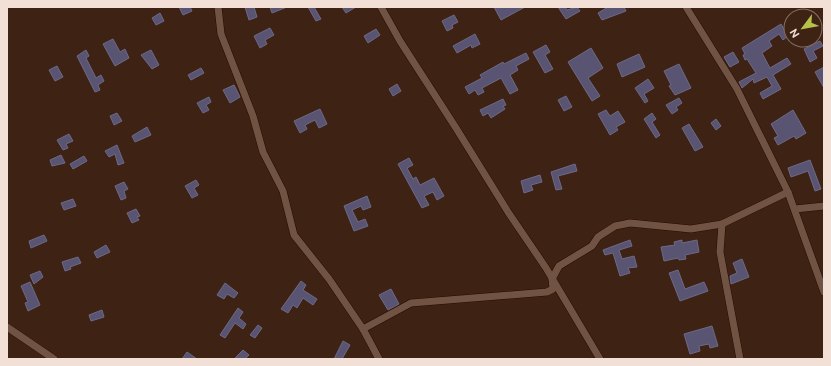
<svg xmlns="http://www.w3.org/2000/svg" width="831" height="366" font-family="Ubuntu,sans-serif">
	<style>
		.building { fill: #585471; stroke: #6d6988 }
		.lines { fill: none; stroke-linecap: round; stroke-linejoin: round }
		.minor-casing { stroke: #240b01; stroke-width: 8 }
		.minor { stroke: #715343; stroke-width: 7 }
	</style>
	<rect width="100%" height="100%" fill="#3e2314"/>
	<g class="building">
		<polygon points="179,7 190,7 192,11 183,15"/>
		<polygon points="245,7 254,7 257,17 249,20"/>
		<polygon points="270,7 287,7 272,13"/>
		<polygon points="308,7 314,7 321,19 316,21"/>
		<polygon points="342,7 356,7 346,13"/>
		<polygon points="494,7 525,7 501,20"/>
		<polygon points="558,7 565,7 567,10 577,7 580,11 566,19"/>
		<polygon points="608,7 624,7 626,11 602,20 598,13"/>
		<polygon points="160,13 164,21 156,25 152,18"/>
		<polygon points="454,15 458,22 452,25 453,28 447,31 442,21"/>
		<polygon points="781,24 788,36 783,40 779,34 769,41 772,46 762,53 770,68 787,58 791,64 773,75 781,89 763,99 760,93 772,86 767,77 754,83 753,79 742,88 739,82 756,73 747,59 745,60 743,55 745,54 742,48"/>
		<polygon points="270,28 274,35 265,40 267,44 260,48 254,36"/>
		<polygon points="376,29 380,35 368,43 364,36"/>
		<polygon points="475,34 480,44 472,48 471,45 457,53 453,46"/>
		<polygon points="113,39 120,52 125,49 129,58 115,66 103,44"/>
		<polygon points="820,41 823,46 813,51 817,58 810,62 804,49"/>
		<polygon points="546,45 550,52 545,55 553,69 545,73 533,52"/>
		<polygon points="591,48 603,68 588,78 600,96 592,101 568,62"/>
		<polygon points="86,50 89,56 86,58 96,78 101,75 104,81 98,85 100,90 95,92 77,56"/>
		<polygon points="151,50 159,65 152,69 141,55"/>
		<polygon points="733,52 739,62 730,67 724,57"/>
		<polygon points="526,53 529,59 516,66 518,70 510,75 518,90 510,94 501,78 482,88 484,92 478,95 475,90 469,94 465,87 482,78 480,75 503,62 504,64"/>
		<polygon points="639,54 645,67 622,77 617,64"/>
		<polygon points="679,64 691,88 675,95 669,86 671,85 664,71"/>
		<polygon points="57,66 63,77 55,81 49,70"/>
		<polygon points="824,67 824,88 815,72"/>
		<polygon points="201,68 204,73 191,80 188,75"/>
		<polygon points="648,79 654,88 644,94 648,101 645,103 635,88"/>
		<polygon points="397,84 401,91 393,96 389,89"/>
		<polygon points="234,85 240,97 230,103 223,90"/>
		<polygon points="566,96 572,107 564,111 558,100"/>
		<polygon points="209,97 211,102 206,105 209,110 203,113 197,103"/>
		<polygon points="679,98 682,103 676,107 678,110 672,114 666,105"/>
		<polygon points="503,99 506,105 503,106 505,109 491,118 488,113 483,116 480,110"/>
		<polygon points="320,109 327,124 319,128 315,120 305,125 307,129 300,133 294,121"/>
		<polygon points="606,110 610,116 618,111 625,122 616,127 618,130 610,135 598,114"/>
		<polygon points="793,110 806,133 796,139 794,136 778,145 774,138 778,136 771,124"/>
		<polygon points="117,113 122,121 114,125 110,116"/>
		<polygon points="652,113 656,119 652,122 660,135 656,138 644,119"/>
		<polygon points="716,119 721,126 716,130 711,123"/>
		<polygon points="689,124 703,147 695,151 682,128"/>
		<polygon points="147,127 151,135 135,142 132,136"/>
		<polygon points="69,134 73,141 66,144 68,148 63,150 57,140"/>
		<polygon points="117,145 124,163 118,165 115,154 109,157 105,151"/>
		<polygon points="61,155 65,163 52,166 50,160"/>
		<polygon points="84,156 87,161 73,169 70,164"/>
		<polygon points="409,158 413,165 407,168 413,179 416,177 420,185 434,178 444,196 437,200 433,192 424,196 429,205 422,208 398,164"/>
		<polygon points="810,160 821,189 815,191 808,171 791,177 788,168"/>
		<polygon points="575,164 577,171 558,176 562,189 556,190 551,172"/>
		<polygon points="540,175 542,182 531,185 533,190 524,193 521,181"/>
		<polygon points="196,180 199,185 194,188 198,195 192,198 185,186"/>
		<polygon points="124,182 128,189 124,191 126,198 121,200 115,186"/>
		<polygon points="367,196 371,207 363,210 361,206 352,210 358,222 365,219 368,226 354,231 344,206"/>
		<polygon points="73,199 76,206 64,210 61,203"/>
		<polygon points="136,209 140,216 137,217 139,220 132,223 127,213"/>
		<polygon points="44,235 47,241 31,248 29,241"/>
		<polygon points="630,240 632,246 619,250 622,259 634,256 637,267 628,268 630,273 620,276 613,253 605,255 603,250"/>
		<polygon points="682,240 682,243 697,240 699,252 685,255 686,259 679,260 678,258 664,261 661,247 675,245 674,242"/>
		<polygon points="106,245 110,252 97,258 94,252"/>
		<polygon points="78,257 81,263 70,267 71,269 65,271 62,262"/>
		<polygon points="742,259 749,277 731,284 730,276 737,273 733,263"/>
		<polygon points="678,270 685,289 704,282 708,291 680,301 669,273"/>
		<polygon points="40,271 43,277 34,284 30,275"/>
		<polygon points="301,281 306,285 303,290 317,299 313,305 303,298 297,308 293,305 288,313 281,309"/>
		<polygon points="30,282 40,305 28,311 25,303 28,302 21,286"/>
		<polygon points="225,283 238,293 234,298 227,294 224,299 217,295"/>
		<polygon points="391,289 399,304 388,310 379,295"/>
		<polygon points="238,308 243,312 239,318 246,324 243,329 235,323 225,338 220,335"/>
		<polygon points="102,310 104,317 91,321 89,315"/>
		<polygon points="258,325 262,328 255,338 250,335"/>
		<polygon points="712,326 718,346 710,348 709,344 699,346 700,351 690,354 684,334"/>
		<polygon points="343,341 350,345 342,359 334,359"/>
		<polygon points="243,350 249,355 245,359 234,359"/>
		<polygon points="187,352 197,359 182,359"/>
	</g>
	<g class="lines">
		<g class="minor-casing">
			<g id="minor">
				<polyline points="218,7 221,34 253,116 263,152 283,191 294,235 329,279 363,329 379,359"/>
				<polyline points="381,7 400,41 456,128 508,212 546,268 600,359"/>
				<polyline points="686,7 737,89 788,192 824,292"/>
				<polyline points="795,209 824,206"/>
				<polyline points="722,224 720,252 740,359"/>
				<polyline points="7,327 54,359"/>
				<polyline points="363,329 411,303 547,292 553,289 552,279 559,266 592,246 598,237 615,226 630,223 691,229 722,224 788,192"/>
			</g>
		</g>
		<use href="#minor" class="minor"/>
	</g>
	<rect width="831" height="366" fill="none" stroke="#f2dfd6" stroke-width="16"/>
	<g transform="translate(803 28) rotate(238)"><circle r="19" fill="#3e2314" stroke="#866e62"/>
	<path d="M0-3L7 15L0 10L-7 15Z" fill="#b6c149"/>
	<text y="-6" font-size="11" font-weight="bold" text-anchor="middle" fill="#f2dfd6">N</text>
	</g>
</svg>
